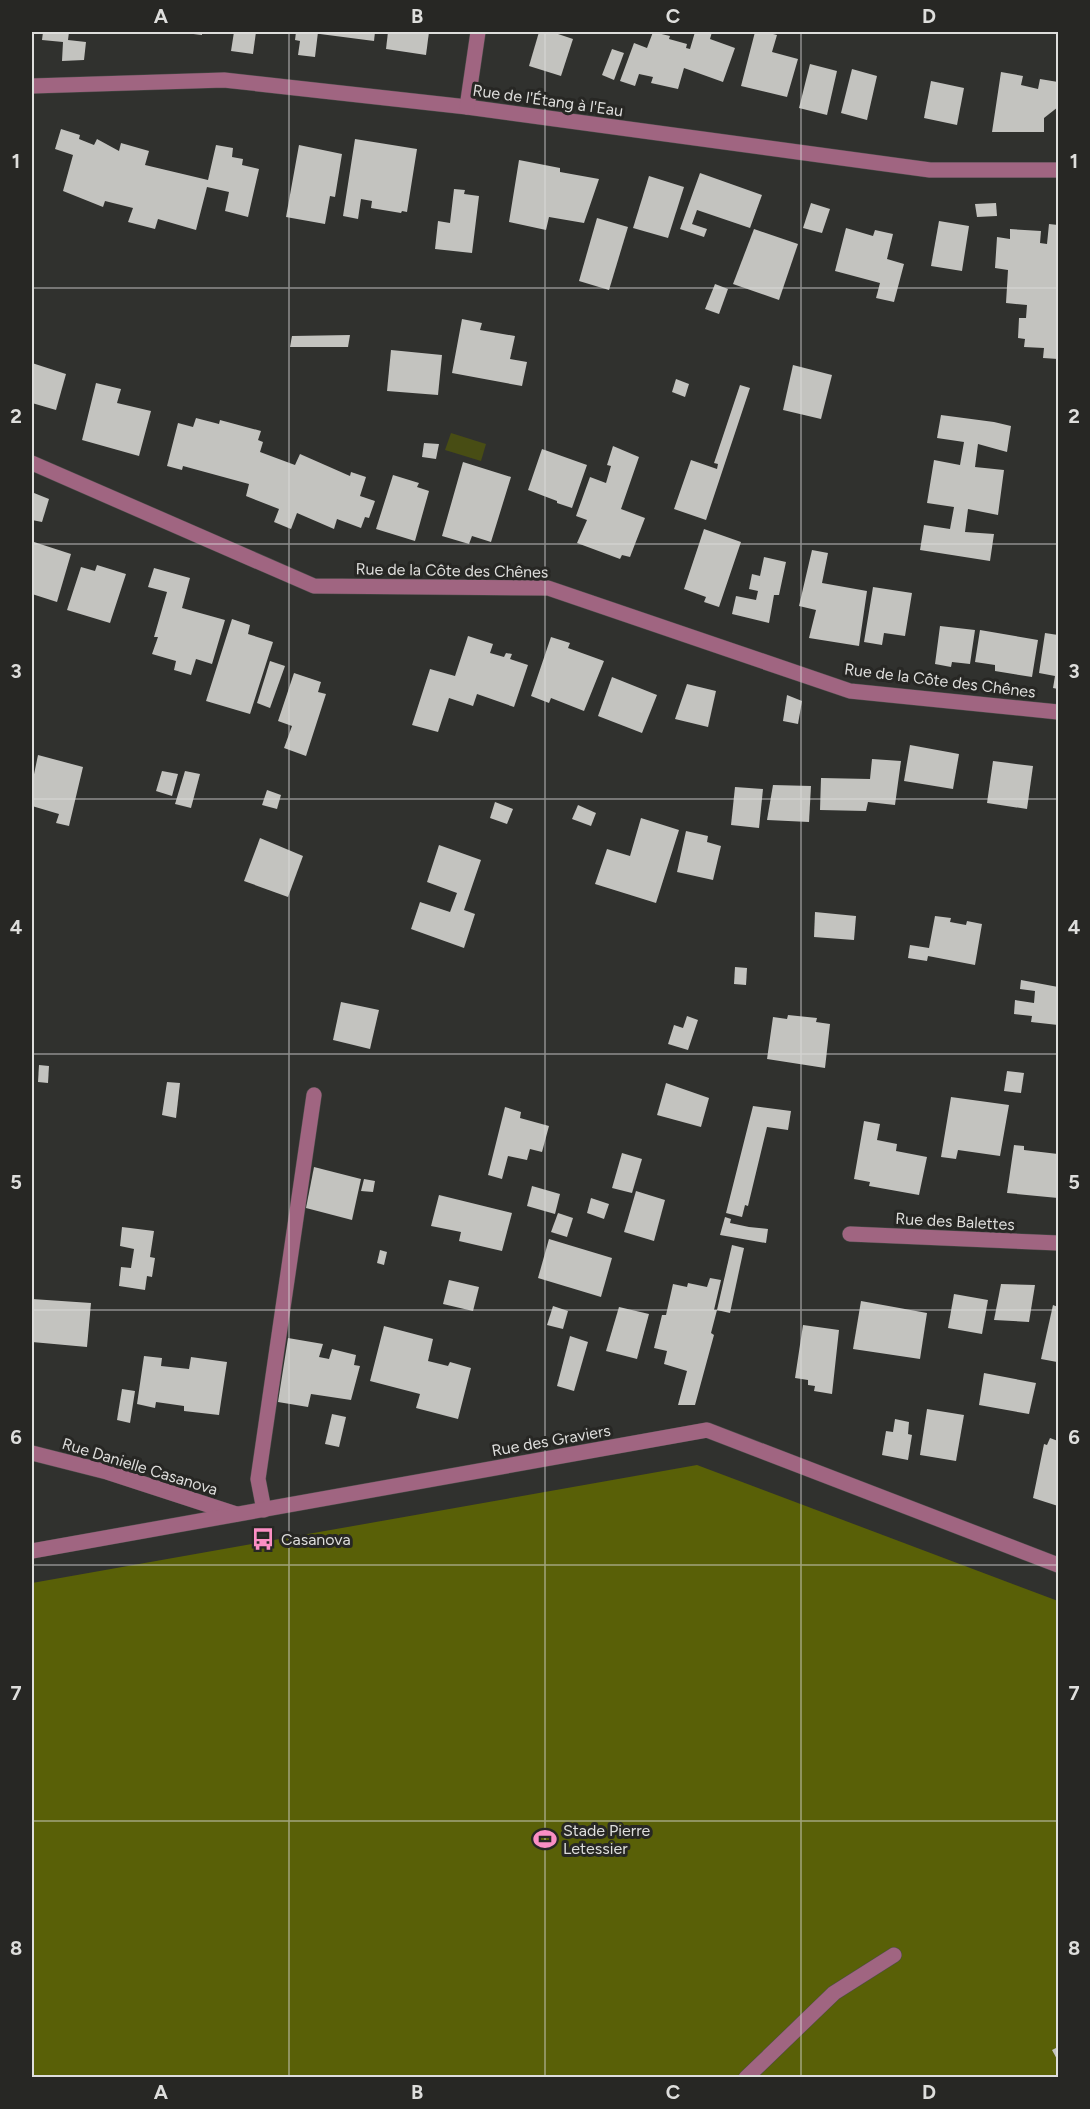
<svg xmlns="http://www.w3.org/2000/svg" width="1090" height="2109" font-family="Figtree,sans-serif">
	<style>
		.green { fill: #596007 }
		.water { fill: #484d14 }
		.building { fill: #c3c3bf }
		.lines { fill: none; stroke-linecap: round; stroke-linejoin: round }
		.minor-casing { stroke: #4c4d4a; stroke-width: 16 }
		.minor { stroke: #a06581; stroke-width: 15 }
		.grid { fill: none; stroke: #dededc; stroke-width: 1.5; stroke-opacity: 0.55 }
		.labels { text-anchor: middle; stroke-width: 6; stroke-linejoin: round; paint-order: stroke }
		.street-label { font-size: 16px; fill: #dededc; stroke: #272724 }
		.poi-label { font-size: 16px; fill: #dededc; stroke: #272724; text-anchor: start }
		.neatline { fill: none; stroke: #dededc; stroke-width: 2 }
		.grid-label { font-size: 20px; text-anchor: middle; font-weight: bold; fill: #dededc }
	</style>
	<rect width="100%" height="100%" fill="#30312e"/>
	<polygon class="green" points="697,1465 1058,1601 1058,2077 32,2078 32,1583"/>
	<polygon class="water" points="451,433 486,444 481,461 445,450"/>
	<g class="building">
		<polygon points="43,32 69,32 68,40 86,42 84,60 62,61 63,42 42,40"/>
		<polygon points="185,32 202,32 202,35 185,33"/>
		<polygon points="234,32 256,32 253,54 231,51"/>
		<polygon points="296,32 318,32 315,57 298,55 300,41 295,40"/>
		<polygon points="320,32 375,32 374,41 320,34"/>
		<polygon points="388,32 429,32 426,55 386,49"/>
		<polygon points="539,32 552,32 573,39 561,76 529,66"/>
		<polygon points="653,32 670,36 669,39 687,44 686,48 690,49 695,32 712,32 710,39 735,48 723,82 684,68 678,89 651,83 653,77 639,74 635,86 620,81 634,43 647,48"/>
		<polygon points="755,32 765,32 777,35 772,52 798,59 787,97 741,86"/>
		<polygon points="612,49 624,53 614,80 602,75"/>
		<polygon points="810,64 837,71 827,115 799,108"/>
		<polygon points="852,69 877,76 867,120 841,113"/>
		<polygon points="1001,72 1023,76 1021,85 1038,89 1040,79 1058,82 1058,107 1044,118 1044,132 992,132"/>
		<polygon points="931,81 964,88 957,125 924,118"/>
		<polygon points="61,129 80,135 79,139 94,145 97,139 119,151 121,143 149,151 145,165 208,180 216,145 233,148 232,157 243,159 242,165 259,169 248,217 225,211 229,192 207,187 196,230 158,219 155,229 128,222 133,208 105,201 103,207 63,191 73,155 55,149"/>
		<polygon points="355,139 417,149 407,212 402,211 401,213 371,208 372,201 361,199 358,219 343,216"/>
		<polygon points="299,145 342,154 335,197 330,196 325,224 286,217"/>
		<polygon points="519,160 560,168 560,172 599,179 584,223 549,217 546,230 509,222"/>
		<polygon points="700,173 762,195 750,228 697,210 692,224 707,229 704,237 680,229"/>
		<polygon points="649,176 684,187 668,238 633,228"/>
		<polygon points="454,189 465,190 464,194 479,196 472,253 435,249 438,221 450,223"/>
		<polygon points="811,203 830,209 822,233 803,228"/>
		<polygon points="996,203 997,216 977,217 975,204"/>
		<polygon points="597,218 628,227 609,290 579,281"/>
		<polygon points="939,221 969,226 962,271 931,266"/>
		<polygon points="1049,224 1058,225 1058,359 1043,358 1044,348 1024,347 1025,339 1018,338 1019,318 1026,318 1027,305 1006,303 1008,270 995,268 997,237 1010,239 1010,229 1041,231 1040,243 1047,244"/>
		<polygon points="846,228 873,236 875,230 893,234 887,259 904,264 894,302 876,298 880,283 835,271"/>
		<polygon points="754,229 798,244 779,300 733,284"/>
		<polygon points="715,284 728,289 719,314 705,309"/>
		<polygon points="462,319 482,323 480,330 515,336 510,359 527,362 522,386 452,373"/>
		<polygon points="350,335 348,347 290,347 292,336"/>
		<polygon points="391,350 442,355 438,395 387,391"/>
		<polygon points="32,363 66,374 56,410 32,403"/>
		<polygon points="793,365 832,375 821,419 783,410"/>
		<polygon points="676,379 689,384 685,397 672,392"/>
		<polygon points="96,383 121,389 117,403 151,411 139,456 82,440"/>
		<polygon points="740,385 750,388 706,520 674,509 691,460 717,469 718,464 714,463"/>
		<polygon points="941,415 994,422 1011,426 1007,452 978,444 975,467 1004,470 998,515 968,509 965,532 994,534 990,561 920,550 924,525 950,529 954,507 927,503 934,460 960,465 964,442 937,438"/>
		<polygon points="196,418 219,424 220,420 261,431 258,440 263,442 260,452 295,465 300,454 350,476 351,472 366,477 360,496 375,501 369,518 365,517 361,528 337,519 334,529 297,513 291,529 274,522 279,509 246,496 249,484 183,466 182,470 167,466 178,423 193,427"/>
		<polygon points="424,443 439,444 436,459 422,457"/>
		<polygon points="613,446 639,457 621,509 645,518 630,557 622,555 620,559 577,543 587,520 576,516 590,477 606,483 611,466 607,465"/>
		<polygon points="542,449 587,465 572,508 557,503 557,501 528,490"/>
		<polygon points="463,462 511,477 491,542 472,536 469,544 442,536"/>
		<polygon points="393,475 419,483 417,487 429,491 415,541 376,529"/>
		<polygon points="34,493 49,499 42,522 32,520 32,498"/>
		<polygon points="704,529 741,542 719,607 704,602 706,597 684,589"/>
		<polygon points="34,542 71,554 57,602 32,594 32,550"/>
		<polygon points="812,550 828,553 822,583 867,591 859,646 809,638 816,610 799,606"/>
		<polygon points="764,557 786,562 779,595 774,595 769,623 732,614 736,596 756,600 758,591 749,589 752,574 760,576"/>
		<polygon points="97,565 126,574 110,623 67,610 81,567 95,571"/>
		<polygon points="154,568 190,578 182,608 225,620 212,664 196,659 191,675 174,670 176,661 152,654 158,637 154,637 167,592 148,587"/>
		<polygon points="873,587 912,593 905,636 884,633 882,645 864,642"/>
		<polygon points="232,619 250,625 248,634 273,642 250,714 206,701"/>
		<polygon points="940,626 975,630 970,664 952,662 951,667 935,664"/>
		<polygon points="980,630 1038,640 1032,677 995,671 995,665 975,662"/>
		<polygon points="1045,633 1058,635 1058,689 1053,688 1055,676 1039,673"/>
		<polygon points="468,636 493,644 490,653 504,657 506,653 512,654 510,659 528,665 514,707 477,694 473,706 449,698 438,732 412,725 430,669 455,676"/>
		<polygon points="551,637 570,643 568,648 604,661 584,711 551,698 549,703 531,696"/>
		<polygon points="270,661 285,666 270,708 257,703"/>
		<polygon points="294,673 321,682 318,692 326,694 306,756 284,748 292,726 278,721"/>
		<polygon points="612,677 657,695 642,733 598,716"/>
		<polygon points="687,684 716,691 708,727 675,719"/>
		<polygon points="787,695 802,701 798,724 783,721"/>
		<polygon points="910,745 959,754 953,789 904,781"/>
		<polygon points="38,755 83,767 69,826 56,823 59,814 32,806 32,784"/>
		<polygon points="872,759 901,761 895,805 868,802 866,811 820,810 821,778 870,779"/>
		<polygon points="993,761 1033,766 1027,809 987,803"/>
		<polygon points="162,771 178,774 172,796 156,791"/>
		<polygon points="185,771 200,774 191,808 175,804"/>
		<polygon points="773,785 811,786 809,822 767,820"/>
		<polygon points="735,787 763,789 759,828 731,825"/>
		<polygon points="267,790 281,795 277,809 262,805"/>
		<polygon points="495,802 513,809 507,824 490,818"/>
		<polygon points="578,805 596,813 591,826 572,819"/>
		<polygon points="641,818 679,830 656,903 595,884 607,849 630,856"/>
		<polygon points="686,831 708,836 707,842 721,846 713,880 677,872"/>
		<polygon points="260,838 303,856 288,897 244,881"/>
		<polygon points="439,845 481,860 464,910 475,914 464,948 411,929 420,902 450,912 457,893 427,882"/>
		<polygon points="815,912 856,916 854,940 814,937"/>
		<polygon points="935,916 951,918 950,922 966,925 967,921 982,924 975,965 928,956 927,961 908,958 910,945 929,948"/>
		<polygon points="735,967 747,968 746,985 734,984"/>
		<polygon points="1021,980 1058,987 1058,1025 1031,1022 1032,1016 1014,1014 1015,1000 1034,1003 1035,991 1020,989"/>
		<polygon points="341,1002 379,1010 370,1049 333,1040"/>
		<polygon points="788,1015 817,1018 816,1022 830,1024 825,1068 767,1059 773,1017 787,1019"/>
		<polygon points="687,1016 698,1020 688,1050 668,1044 674,1025 683,1028"/>
		<polygon points="39,1065 49,1066 48,1083 38,1082"/>
		<polygon points="1007,1071 1024,1073 1021,1093 1004,1091"/>
		<polygon points="167,1082 180,1083 176,1118 162,1115"/>
		<polygon points="666,1083 709,1098 701,1127 657,1115"/>
		<polygon points="951,1097 1009,1105 1000,1156 958,1150 956,1159 941,1157"/>
		<polygon points="753,1106 791,1111 788,1130 767,1127 748,1206 745,1205 742,1217 726,1213"/>
		<polygon points="505,1107 521,1112 520,1118 549,1126 542,1152 530,1149 527,1160 508,1156 502,1179 488,1175"/>
		<polygon points="864,1121 880,1124 877,1140 897,1144 896,1151 927,1157 919,1195 869,1186 870,1182 854,1179"/>
		<polygon points="1014,1145 1024,1146 1024,1150 1058,1154 1058,1198 1007,1193"/>
		<polygon points="622,1153 642,1159 632,1193 612,1188"/>
		<polygon points="314,1167 361,1179 352,1220 306,1208"/>
		<polygon points="364,1179 375,1181 373,1192 361,1191"/>
		<polygon points="532,1186 560,1194 555,1214 527,1206"/>
		<polygon points="636,1191 665,1200 654,1241 624,1232"/>
		<polygon points="439,1195 512,1213 502,1251 459,1241 461,1232 431,1226"/>
		<polygon points="591,1198 609,1204 604,1219 587,1213"/>
		<polygon points="558,1213 573,1218 567,1237 551,1232"/>
		<polygon points="725,1217 731,1219 730,1223 749,1227 768,1229 766,1243 720,1235"/>
		<polygon points="122,1227 154,1231 150,1257 155,1258 152,1277 147,1276 145,1290 119,1286 121,1267 131,1268 134,1249 120,1246"/>
		<polygon points="549,1239 612,1258 601,1297 538,1278"/>
		<polygon points="732,1245 744,1248 730,1313 717,1310"/>
		<polygon points="380,1250 387,1252 384,1265 377,1263"/>
		<polygon points="710,1278 721,1280 714,1310 717,1310 711,1333 714,1335 695,1405 678,1405 687,1371 664,1364 667,1351 654,1348 662,1315 666,1315 673,1284 687,1287 688,1283 707,1287"/>
		<polygon points="449,1280 479,1287 473,1311 443,1304"/>
		<polygon points="1001,1284 1035,1285 1029,1322 994,1320"/>
		<polygon points="954,1294 988,1300 982,1334 948,1328"/>
		<polygon points="32,1299 91,1303 87,1347 32,1342"/>
		<polygon points="861,1301 927,1313 920,1359 853,1349"/>
		<polygon points="1053,1305 1058,1307 1057,1362 1041,1359"/>
		<polygon points="553,1306 568,1311 563,1329 547,1325"/>
		<polygon points="619,1307 649,1314 637,1359 606,1351"/>
		<polygon points="803,1325 839,1330 832,1394 814,1391 815,1386 808,1385 808,1380 795,1378"/>
		<polygon points="384,1326 433,1339 428,1361 448,1366 450,1362 471,1368 458,1419 416,1408 420,1394 370,1381"/>
		<polygon points="570,1336 588,1342 574,1391 557,1386"/>
		<polygon points="288,1338 323,1344 319,1357 329,1359 332,1349 356,1355 354,1365 360,1366 351,1400 311,1394 308,1407 278,1402"/>
		<polygon points="144,1356 162,1358 161,1366 189,1369 191,1357 227,1362 219,1415 184,1411 184,1406 156,1402 155,1408 137,1404"/>
		<polygon points="984,1373 1036,1383 1029,1414 979,1405"/>
		<polygon points="122,1389 135,1391 130,1423 117,1420"/>
		<polygon points="927,1409 964,1415 956,1461 920,1455"/>
		<polygon points="332,1414 346,1417 339,1447 325,1444"/>
		<polygon points="895,1419 909,1422 908,1434 912,1435 908,1460 882,1455 886,1431 893,1432"/>
		<polygon points="1050,1438 1058,1441 1058,1506 1033,1498 1044,1444 1047,1445"/>
		<polygon points="1058,2047 1058,2061 1052,2050"/>
	</g>
	<g class="lines">
		<g class="minor-casing">
			<g id="minor">
				<polyline points="32,86 224,80 467,107 930,170 1058,170"/>
				<polyline points="467,107 478,32"/>
				<polyline points="32,463 314,586 548,588 850,691 1058,712"/>
				<polyline points="850,1234 1058,1243"/>
				<polyline points="32,1453 107,1472 236,1514"/>
				<polyline points="264,1510 258,1479 314,1095"/>
				<polyline points="32,1551 707,1430 1058,1565"/>
				<polyline points="746,2078 834,1993 894,1955"/>
			</g>
		</g>
		<use href="#minor" class="minor"/>
	</g>
	<path class="grid" d="M289 32V2078M545 32V2078M801 32V2078M32 288H1058M32 544H1058M32 799H1058M32 1054H1058M32 1310H1058M32 1565H1058M32 1821H1058"/>
	<defs>
		<g id="bus-bare" transform="scale(1.8)"><path d="M-5-6H5V4H4V6H2V4H-2V6H-4V4H-5ZM-3.5-4V0h7V-4ZM-3.5 1.2v1.5H-2V1.2ZM2 1.2v1.5H3.5V1.2Z" fill="#fb8fc4" stroke="#272724" stroke-width="2.5" paint-order="stroke"/></g>
		<g id="stadium-bare" transform="scale(1.8)"><path d="M0-5a6.5 5 0 1 0 0 10a6.5 5 0 1 0 0-10ZM-3.5-1.8h7v3.6h-7Z" fill="#fb8fc4" stroke="#272724" stroke-width="2.5" paint-order="stroke"/></g>
	</defs>
	<g fill-rule="evenodd">
		<use href="#bus-bare" x="263" y="1539"/>
		<use href="#stadium-bare" x="545" y="1839"/>
	</g>
	<g class="labels">
		<g class="street-label">
			<text transform="translate(548 100) rotate(8)" y="6">Rue de l'Étang à l'Eau</text>
			<text transform="translate(452 570) rotate(1)" y="6">Rue de la Côte des Chênes</text>
			<text transform="translate(940 680) rotate(7)" y="6">Rue de la Côte des Chênes</text>
			<text transform="translate(955 1221) rotate(3)" y="6">Rue des Balettes</text>
			<text transform="translate(551 1440) rotate(-10)" y="6">Rue des Graviers</text>
			<text transform="translate(140 1466) rotate(17)" y="6">Rue Danielle Casanova</text>
		</g>
		<g class="poi-label">
			<text x="281" y="1545">Casanova</text>
			<text x="563" y="1836">Stade Pierre<tspan x="563" dy="18">Letessier</tspan></text>
		</g>
	</g>
	<rect width="1090" height="2109" fill="none" stroke="#272724" stroke-width="66"/>
	<rect x="33" y="33" width="1024" height="2043" class="neatline"/>
	<g class="grid-label">
		<text x="161" y="23">A</text>
		<text x="417" y="23">B</text>
		<text x="673" y="23">C</text>
		<text x="929" y="23">D</text>
		<text x="16" y="168">1</text>
		<text x="1074" y="168">1</text>
		<text x="16" y="423">2</text>
		<text x="1074" y="423">2</text>
		<text x="16" y="678">3</text>
		<text x="1074" y="678">3</text>
		<text x="16" y="934">4</text>
		<text x="1074" y="934">4</text>
		<text x="16" y="1189">5</text>
		<text x="1074" y="1189">5</text>
		<text x="16" y="1444">6</text>
		<text x="1074" y="1444">6</text>
		<text x="16" y="1700">7</text>
		<text x="1074" y="1700">7</text>
		<text x="16" y="1955">8</text>
		<text x="1074" y="1955">8</text>
		<text x="161" y="2099">A</text>
		<text x="417" y="2099">B</text>
		<text x="673" y="2099">C</text>
		<text x="929" y="2099">D</text>
	</g>
</svg>
